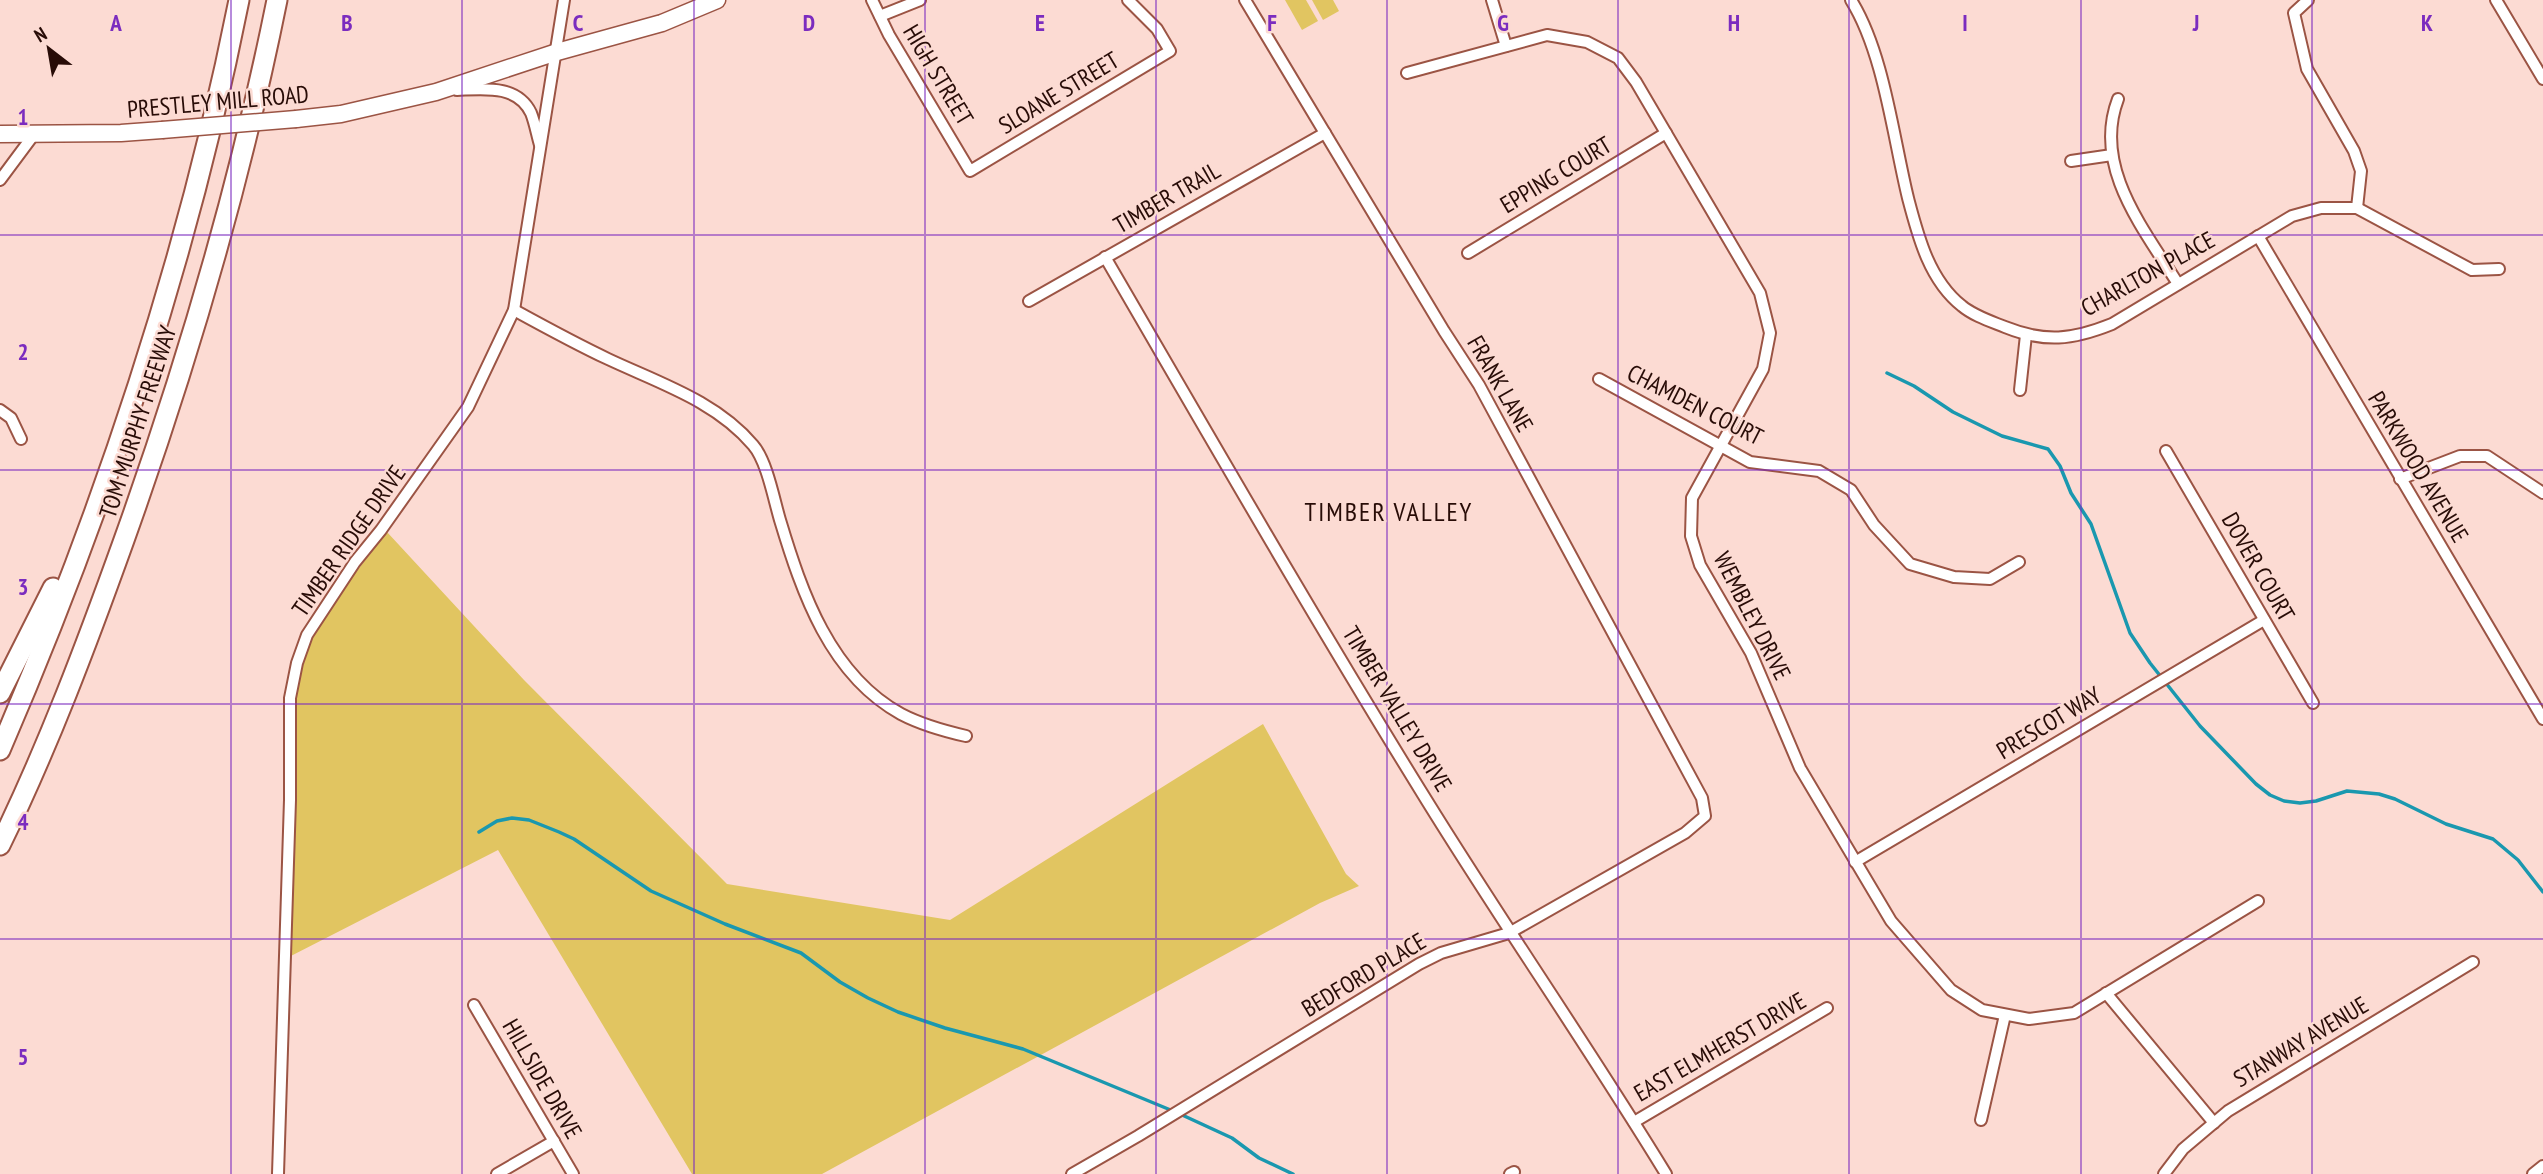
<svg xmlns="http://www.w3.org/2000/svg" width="2543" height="1174" font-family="'PT Sans Narrow',sans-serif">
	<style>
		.green { fill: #e1c561 }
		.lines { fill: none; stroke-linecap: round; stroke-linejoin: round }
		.stream { stroke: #1a98af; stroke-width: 3.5 }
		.street-casing { stroke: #9b5444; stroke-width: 14 }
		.secondary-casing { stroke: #9b5444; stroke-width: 19 }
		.highway-casing { stroke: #9b5444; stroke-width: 23 }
		.street { stroke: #fff; stroke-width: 10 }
		.secondary { stroke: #fff; stroke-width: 16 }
		.highway { stroke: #fff; stroke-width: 19 }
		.secondary-bridge-casing { stroke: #9b5444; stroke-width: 19; stroke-linecap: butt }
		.secondary-bridge { stroke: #fff; stroke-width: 16 }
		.grid { fill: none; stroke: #7b2cbf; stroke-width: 2; stroke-opacity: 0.55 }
		.labels { text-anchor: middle; stroke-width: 5; stroke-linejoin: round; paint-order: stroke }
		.street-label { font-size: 24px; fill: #280c07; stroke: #fcdbd3 }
		.neighbourhood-label { font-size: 26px; letter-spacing: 2px; fill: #280c07; stroke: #fcdbd3 }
		.grid-label { font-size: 23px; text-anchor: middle; font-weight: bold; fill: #7b2cbf; stroke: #fcdbd3; stroke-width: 5; stroke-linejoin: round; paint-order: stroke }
	</style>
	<rect width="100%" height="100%" fill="#fcdbd3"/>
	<g class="green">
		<polygon points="1285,0 1306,0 1318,21 1302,30"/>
		<polygon points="1312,0 1333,0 1339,11 1323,20"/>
		<polygon points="387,532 524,680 727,884 950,920 1263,724 1346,874 1359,886 1320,903 822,1174 692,1174 498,850 285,959 290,698 307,635"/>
	</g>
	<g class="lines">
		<g class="stream">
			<polyline points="1887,373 1914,386 1953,412 2002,436 2048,449 2060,466 2071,493 2091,524 2130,633 2150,663 2200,726 2256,784 2270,795 2284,801 2300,803 2316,801 2347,791 2379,794 2395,799 2446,824 2493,839 2518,860 2543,892"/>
			<polyline points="479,832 497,821 512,818 529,820 559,832 574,839 651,891 725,924 801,953 840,982 868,998 898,1012 945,1028 1023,1049 1173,1111"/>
			<polyline points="1180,1114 1232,1138 1259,1158 1293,1174"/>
		</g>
		<g class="street-casing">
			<g id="street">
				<polyline points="872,0 889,35 970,171 1170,51 1157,29 1128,0"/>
				<polyline points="1492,0 1506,46"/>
				<path d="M1851 0C1884 53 1893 137 1908 198 1918 236 1929 280 1962 306 1974 316 1990 321 2005 327 2045 343 2072 340 2112 324L2292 216 2321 208H2357L2472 270 2499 269"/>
				<polyline points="2308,0 2294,13 2307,69 2354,151 2361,171 2357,208"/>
				<polyline points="2496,0 2543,79"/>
				<polyline points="880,16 920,0"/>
				<polyline points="1407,73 1547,35 1587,42 1618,58 1636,82 1760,293 1770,333 1763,369 1692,498 1691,536 1700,565 1751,653 1800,768 1891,921 1951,990 1982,1010 2029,1019 2074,1013 2258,901"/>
				<path d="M457 90C483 89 517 84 531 113 535 123 537 135 540 145"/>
				<path d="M2118 99C2092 167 2144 229 2178 284"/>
				<polyline points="2071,161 2112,155"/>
				<polyline points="0,180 35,133"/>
				<polyline points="2258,236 2543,719"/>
				<polyline points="1468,253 1666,133"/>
				<path d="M1105 257C1211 439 1316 622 1427 801 1505 927 1589 1048 1666 1174"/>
				<polyline points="1029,301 1325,133"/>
				<path d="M514 310C545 327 576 344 608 359 659 383 716 401 753 445 767 461 774 500 780 520 802 593 830 675 901 714 922 725 944 731 966 736"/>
				<polyline points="1599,379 1750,462 1819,471 1851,490 1874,525 1910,564 1954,577 1990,579 2019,562"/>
				<polyline points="2020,390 2026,335"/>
				<polyline points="0,410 11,418 21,439"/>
				<polyline points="2166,451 2313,703"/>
				<polyline points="2400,479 2460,456 2487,456 2543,493"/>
				<polyline points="1855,862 2264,620"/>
				<polyline points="2106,993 2214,1123"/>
				<polyline points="474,1005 573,1174"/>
				<polyline points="1981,1120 2005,1015"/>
				<polyline points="1634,1122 1827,1008"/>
				<polyline points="278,1174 290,800 290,698 297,663 307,635 355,562 381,530 468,407 514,310 564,0"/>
				<polyline points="497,1174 554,1141"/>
				<polyline points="1072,1174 1138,1136 1419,964 1441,953 1509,933 1685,833 1705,816 1702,798 1479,385 1444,331 1245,0"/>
				<polyline points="1510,1174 1514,1172"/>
				<polyline points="2164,1174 2183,1149 2228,1111 2473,962"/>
				<polyline points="2533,1174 2543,1166"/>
			</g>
		</g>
		<g class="secondary-casing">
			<g id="secondary">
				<polyline points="296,119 341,114 436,92 557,52 662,23 717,0"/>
				<polyline points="0,134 121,133 162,130"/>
			</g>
		</g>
		<g class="highway-casing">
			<g id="highway">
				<polyline points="0,693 53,588"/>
				<path d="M0 750C104 509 188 257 239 0"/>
				<path d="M0 845C48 747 87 643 124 540 187 364 240 184 277 0"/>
			</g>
		</g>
		<use href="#street" class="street"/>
		<use href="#secondary" class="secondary"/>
		<use href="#highway" class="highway"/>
		<g class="secondary-bridge-casing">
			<polyline id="secondary-bridge" points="162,130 296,119"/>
		</g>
		<use href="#secondary-bridge" class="secondary-bridge"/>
	</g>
	<path class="grid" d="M231 0V1174M462 0V1174M694 0V1174M925 0V1174M1156 0V1174M1387 0V1174M1618 0V1174M1849 0V1174M2081 0V1174M2312 0V1174M0 235H2543M0 470H2543M0 704H2543M0 939H2543"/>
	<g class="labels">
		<g class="street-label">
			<text transform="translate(938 75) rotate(59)" y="8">HIGH STREET</text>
			<text transform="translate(1059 93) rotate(-31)" y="8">SLOANE STREET</text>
			<text transform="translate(218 102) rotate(-5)" y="8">PRESTLEY MILL ROAD</text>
			<text transform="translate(1556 175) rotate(-31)" y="8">EPPING COURT</text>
			<text transform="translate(1167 198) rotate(-30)" y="8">TIMBER TRAIL</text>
			<text transform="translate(2148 274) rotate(-29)" y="8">CHARLTON PLACE</text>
			<text transform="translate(1500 384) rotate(60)" y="8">FRANK LANE</text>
			<text transform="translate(1695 405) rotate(27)" y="8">CHAMDEN COURT</text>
			<text transform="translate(138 422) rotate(-72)" y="8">TOM MURPHY FREEWAY</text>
			<text transform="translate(2418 467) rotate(59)" y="8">PARKWOOD AVENUE</text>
			<text transform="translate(349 541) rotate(-55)" y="8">TIMBER RIDGE DRIVE</text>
			<text transform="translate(2258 567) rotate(60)" y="8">DOVER COURT</text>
			<text transform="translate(1752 616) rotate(63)" y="8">WEMBLEY DRIVE</text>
			<text transform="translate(1397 709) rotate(59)" y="8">TIMBER VALLEY DRIVE</text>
			<text transform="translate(2049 723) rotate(-31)" y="8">PRESCOT WAY</text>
			<text transform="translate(1364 975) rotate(-31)" y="8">BEDFORD PLACE</text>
			<text transform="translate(2301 1042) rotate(-31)" y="8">STANWAY AVENUE</text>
			<text transform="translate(1720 1047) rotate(-30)" y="8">EAST ELMHERST DRIVE</text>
			<text transform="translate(542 1079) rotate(60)" y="8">HILLSIDE DRIVE</text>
		</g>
		<g class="neighbourhood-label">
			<text x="1389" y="521">TIMBER VALLEY</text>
		</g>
	</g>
	<g class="grid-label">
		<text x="116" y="31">A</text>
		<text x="347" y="31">B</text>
		<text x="578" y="31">C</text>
		<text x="809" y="31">D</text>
		<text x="1040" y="31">E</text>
		<text x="1272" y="31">F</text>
		<text x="1503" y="31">G</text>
		<text x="1734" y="31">H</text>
		<text x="1965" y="31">I</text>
		<text x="2196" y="31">J</text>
		<text x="2427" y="31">K</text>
		<text x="23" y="125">1</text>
		<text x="23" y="360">2</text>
		<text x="23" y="595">3</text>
		<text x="23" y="830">4</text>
		<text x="23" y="1065">5</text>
	</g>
	<g transform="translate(49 49) rotate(329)" stroke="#fcdbd3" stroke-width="5" paint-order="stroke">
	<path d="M0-5L12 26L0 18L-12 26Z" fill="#280c07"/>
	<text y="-10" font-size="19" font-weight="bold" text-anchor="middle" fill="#280c07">N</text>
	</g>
</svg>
